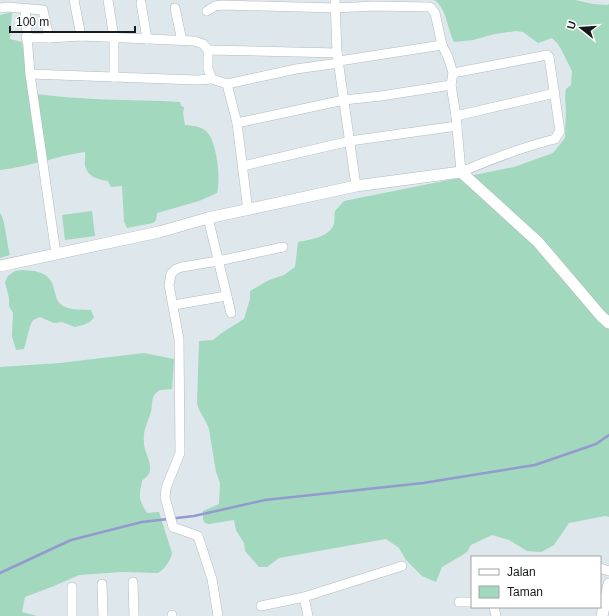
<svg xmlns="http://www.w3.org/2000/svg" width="609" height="616" font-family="Helvetica,sans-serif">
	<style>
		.green { fill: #a1d8be }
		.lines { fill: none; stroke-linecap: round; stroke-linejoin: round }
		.stream { stroke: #959ace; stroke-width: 2.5 }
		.minor-casing { stroke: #b2bbbf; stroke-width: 10 }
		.tertiary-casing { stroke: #b2bbbf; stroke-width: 12 }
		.minor { stroke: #fff; stroke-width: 9 }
		.tertiary { stroke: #fff; stroke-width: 11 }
	</style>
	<rect width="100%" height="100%" fill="#dee7eb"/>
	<g class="green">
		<path d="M434 0H575L593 4 607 5 609 4V517L605 516 569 523 554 545 541 552 527 551 509 540 492 535 471 545 467 552 461 556 442 567 436 582 422 576 406 560 399 548 386 539 279 558 267 567H259L245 551 244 543 236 530 234 520 209 524 205 523 203 520V511L219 504 220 483 216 472 209 429C206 419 199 413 197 403L199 341 213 340 223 332 244 319 250 299V291L269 280 284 275 295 267 298 242C309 240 330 237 334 224 335 220 334 215 335 211L344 201 514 167 553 153 565 138 566 111 565 96 566 89 571 85 572 71 561 49 557 43 552 38 538 43 523 32 516 31 495 34 473 40 454 42C448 31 446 6 434 0Z"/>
		<path d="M12 12 10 39 22 42 30 93C79 101 130 99 180 102L181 106 184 107 183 113 185 125C193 126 200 126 206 131 217 140 221 180 217 193L199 201 157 213 156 220 153 223 127 228 124 221 122 186 111 187 108 181C98 179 89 178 85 166 84 162 86 157 85 152 56 156 29 167 0 170V15Z"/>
		<polygon points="92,211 95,236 65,240 62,215"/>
		<path d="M0 213C5 218 7 245 10 255L0 258Z"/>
		<path d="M23 270C28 271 33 270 38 272 60 278 50 298 63 306 72 311 82 309 91 310L94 317 90 322 83 325 75 327 62 322 54 323 40 317 33 320 30 326 24 349 16 350 12 336 13 313 9 306V298L5 282 8 276 15 271Z"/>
		<path d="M144 353 174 359 172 389 160 390C149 396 154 405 150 415 146 426 143 431 144 444 145 454 151 460 150 471 149 476 145 477 142 481 139 498 138 498 147 513L159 512 172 553C171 560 164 570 158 573L122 572 79 575 54 586 25 597 22 612 37 616H0V367L60 363Z"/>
	</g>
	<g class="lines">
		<polyline class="stream" points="0,573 71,540 142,522 194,516 265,500 423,483 535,465 596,444 609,435"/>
		<g class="minor-casing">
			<g id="minor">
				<polyline points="74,0 81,36"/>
				<polyline points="108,0 114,38 114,77"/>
				<polyline points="335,0 337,53 356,186"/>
				<polyline points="141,3 147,39"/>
				<polyline points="0,8 7,7 43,10 49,38 81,36 194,41 203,44 208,50 208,69 212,79 227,84 237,123 248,211"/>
				<polyline points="25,8 30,74 56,254"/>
				<polyline points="175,8 182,41"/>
				<path d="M207 11 215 6 222 5 335 8 374 6 430 7 435 13 442 45 448 57 453 73 451 85 456 116 461 172C492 159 522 147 555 139L560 131 549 57 547 55 453 73"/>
				<polyline points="26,38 49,38"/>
				<polyline points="208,50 337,53"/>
				<polyline points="339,61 442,45"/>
				<polyline points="30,74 197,80 212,79"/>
				<polyline points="227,84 296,69 339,63"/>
				<polyline points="456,116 555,93"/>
				<polyline points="237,123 344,100 381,96 451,85"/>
				<polyline points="243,166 350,141 457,126"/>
				<polyline points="208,218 231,313"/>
				<polyline points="174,305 226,296"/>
				<polyline points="600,568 609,571"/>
				<polyline points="133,582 134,616"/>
				<polyline points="102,584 103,616"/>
				<polyline points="459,602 472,602"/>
				<polyline points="261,606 304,597"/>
				<polyline points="494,607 496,616"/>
				<polyline points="172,615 172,616"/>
				<polyline points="72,616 72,587"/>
				<polyline points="218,616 212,579 198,536 173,527 165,497 166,488 180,453 179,339 169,285 171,274 176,269 182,267 218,261 283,247"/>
				<polyline points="308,616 304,597 402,566"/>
			</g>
		</g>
		<g class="tertiary-casing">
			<g id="tertiary">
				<polyline points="0,266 159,232 208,218 356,186 461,172 538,242 601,316 609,323"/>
				<polyline points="602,616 609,584"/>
			</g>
		</g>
		<use href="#minor" class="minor"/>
		<use href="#tertiary" class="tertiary"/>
	</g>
	<rect x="471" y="556" width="130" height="52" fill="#ffffff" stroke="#a2a3a4"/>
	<rect x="479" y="569" width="20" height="6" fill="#ffffff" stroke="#a2a3a4"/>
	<text x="507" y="576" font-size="12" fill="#161a1b">Jalan</text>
	<rect x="479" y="586" width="20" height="12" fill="#a1d8be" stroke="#a2a3a4"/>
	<text x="507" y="596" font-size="12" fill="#161a1b">Taman</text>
	<g transform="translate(581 28) rotate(287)" stroke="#ffffff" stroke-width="3" paint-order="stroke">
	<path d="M0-3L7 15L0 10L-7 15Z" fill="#161a1b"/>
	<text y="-6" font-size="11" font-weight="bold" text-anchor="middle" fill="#161a1b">U</text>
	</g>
	<path d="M10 26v6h125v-6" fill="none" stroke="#161a1b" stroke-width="2"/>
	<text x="16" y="26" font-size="12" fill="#161a1b" stroke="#ffffff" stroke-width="3" paint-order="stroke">100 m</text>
</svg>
